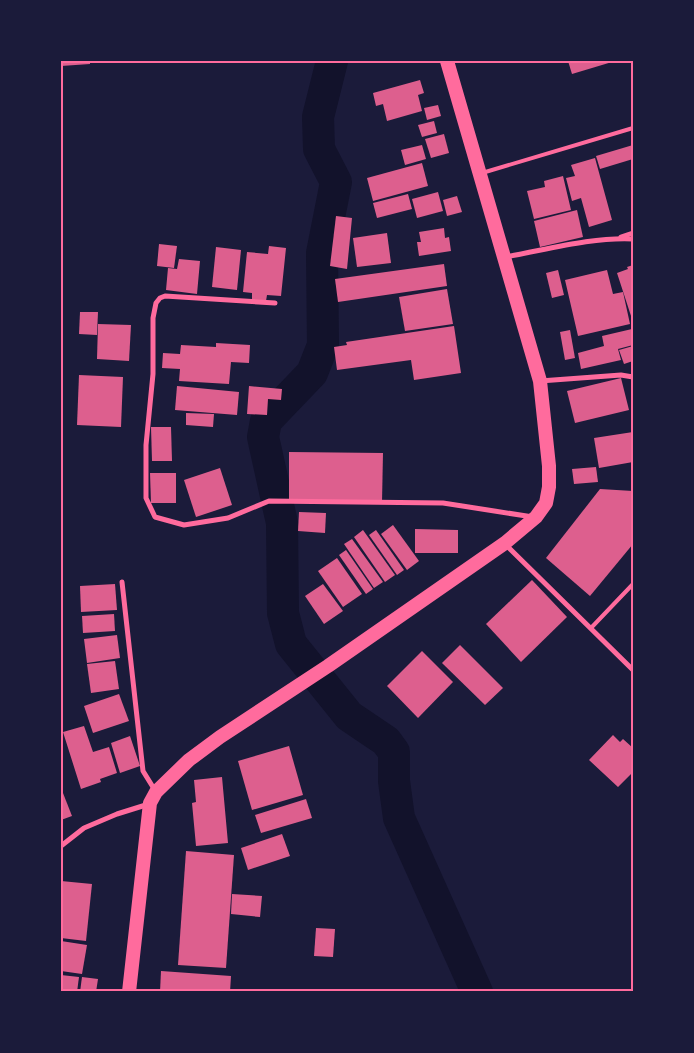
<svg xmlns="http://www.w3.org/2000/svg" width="694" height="1053" font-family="'Fira Sans Condensed',sans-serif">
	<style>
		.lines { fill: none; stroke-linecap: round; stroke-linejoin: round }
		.river { stroke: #12122b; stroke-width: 32 }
		.building { fill: #dd5f8e }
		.service { stroke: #ff6b9d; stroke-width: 4 }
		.minor { stroke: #ff6b9d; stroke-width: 5 }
		.trunk { stroke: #ff6b9d; stroke-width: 14 }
		.neatline { fill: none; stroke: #ff6b9d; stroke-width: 2 }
	</style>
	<rect width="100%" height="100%" fill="#1b1b3a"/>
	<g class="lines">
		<polyline class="river" points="332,61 318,117 319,149 336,182 322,253 323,345 312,373 266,421 263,437 282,523 283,613 291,644 349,716 386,741 394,752 394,781 399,818 477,992"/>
	</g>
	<g class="building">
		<polygon points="61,61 90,61 90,64 61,66"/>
		<polygon points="568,61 612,61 612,62 572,74"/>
		<polygon points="420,80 424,93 418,95 422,111 387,121 383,104 376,106 373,93"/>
		<polygon points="438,105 441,116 427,120 424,108"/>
		<polygon points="434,121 437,133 422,137 418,125"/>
		<polygon points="444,134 449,153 431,158 425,139"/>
		<polygon points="422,145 426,159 405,165 401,150"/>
		<polygon points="633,145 633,159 600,169 596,156"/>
		<polygon points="595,158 612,220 589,227 581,198 572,201 566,178 575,176 571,165"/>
		<polygon points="422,163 428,186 373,201 367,178"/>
		<polygon points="563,176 571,210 534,219 527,191 545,187 544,181"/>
		<polygon points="438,192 443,211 417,218 412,199"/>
		<polygon points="408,194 412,209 377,218 373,203"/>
		<polygon points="457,196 462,212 447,216 443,200"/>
		<polygon points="577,210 583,237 540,247 534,221"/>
		<polygon points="336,216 352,218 347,269 330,266"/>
		<polygon points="444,228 445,238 449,237 451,251 419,256 417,242 421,242 419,232"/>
		<polygon points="387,233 391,263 357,267 353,238"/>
		<polygon points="159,244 177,246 174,268 157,266"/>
		<polygon points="269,246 286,248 281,296 267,295 266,301 252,300 252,293 243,292 247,252 268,254"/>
		<polygon points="216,247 241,250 237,290 212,287"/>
		<polygon points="179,259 200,261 197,294 166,290 168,268 177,269"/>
		<polygon points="444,264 447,286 338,302 335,279"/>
		<polygon points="633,265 633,319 632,319 617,273 628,269 627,267"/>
		<polygon points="558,270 564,295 552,298 546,273"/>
		<polygon points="607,270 613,294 623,292 630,324 578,336 565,280"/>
		<polygon points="447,289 453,324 405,331 399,297"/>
		<polygon points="80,312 98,312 97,335 79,334"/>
		<polygon points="98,324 131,325 129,361 97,359"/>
		<polygon points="454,326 461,373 414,380 411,360 337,370 334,347 347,345 346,342"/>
		<polygon points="632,329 633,345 618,349 621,360 581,369 578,353 604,346 602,336"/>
		<polygon points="570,330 575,358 565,360 560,332"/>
		<polygon points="216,343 250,345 249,363 231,362 229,384 179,381 180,369 162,368 163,353 180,354 181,345 216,347"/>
		<polygon points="633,346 633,361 624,364 619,350"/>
		<polygon points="79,375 123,377 121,427 77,425"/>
		<polygon points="621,378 629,410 575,423 567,391"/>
		<polygon points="177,386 239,392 237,415 175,410"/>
		<polygon points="249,386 282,389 281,400 268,399 267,415 247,414"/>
		<polygon points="186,413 214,414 213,427 186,425"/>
		<polygon points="151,427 171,427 172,461 152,461"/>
		<polygon points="633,432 633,462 599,468 594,438"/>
		<polygon points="289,452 383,453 382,502 289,501"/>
		<polygon points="596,467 598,482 574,484 572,469"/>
		<polygon points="220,468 232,505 196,517 184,480"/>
		<polygon points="150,473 176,473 176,503 151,503"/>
		<polygon points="600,489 633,491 633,544 590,596 546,558"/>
		<polygon points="299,512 326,513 325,533 298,531"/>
		<polygon points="393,525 419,561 407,570 381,534"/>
		<polygon points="415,529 458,530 458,553 415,553"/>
		<polygon points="363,530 395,575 385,582 354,537"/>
		<polygon points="376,530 404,570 397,575 369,535"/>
		<polygon points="352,539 383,582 374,588 344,544"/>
		<polygon points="346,550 373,589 366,594 339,555"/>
		<polygon points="337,558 362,594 343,607 318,571"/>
		<polygon points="532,580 567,617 521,662 486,624"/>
		<polygon points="115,584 117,610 81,612 80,586"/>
		<polygon points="323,584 343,611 324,624 305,596"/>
		<polygon points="114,614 115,631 83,633 82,616"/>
		<polygon points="117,635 120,658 87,663 84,639"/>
		<polygon points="460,645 503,688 485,705 442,663"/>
		<polygon points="422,651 453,682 418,718 387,686"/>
		<polygon points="115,661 119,689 91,693 87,664"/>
		<polygon points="119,694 129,721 93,733 84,706"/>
		<polygon points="84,726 93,752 109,747 117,773 100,779 101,782 81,789 63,732"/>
		<polygon points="613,735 620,742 623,739 633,748 631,753 633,755 633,772 618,787 589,760"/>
		<polygon points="130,736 140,766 120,773 111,743"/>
		<polygon points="289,746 303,795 252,810 238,761"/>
		<polygon points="222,777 228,843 196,846 192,803 196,802 194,780"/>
		<polygon points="61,788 72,816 61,820"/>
		<polygon points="306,799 312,818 261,833 255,815"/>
		<polygon points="282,834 290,856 248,870 241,848"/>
		<polygon points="186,851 234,855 226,968 178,965"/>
		<polygon points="61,881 92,884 86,941 61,938"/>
		<polygon points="232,894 262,896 260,917 231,914"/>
		<polygon points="316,928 335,929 333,957 314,956"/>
		<polygon points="61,941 87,945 82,974 61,971"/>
		<polygon points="161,971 231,976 230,992 160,992"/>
		<polygon points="61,975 79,977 77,992 61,992"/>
		<polygon points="82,977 98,979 96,992 80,992"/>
	</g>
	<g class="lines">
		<g class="service">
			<polyline points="482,173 633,128"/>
			<polyline points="591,628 633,584"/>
		</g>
		<g class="minor">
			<polyline points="621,237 633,233"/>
			<path d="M505 257C546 250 591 237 633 239"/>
			<polyline points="275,303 165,296 160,298 156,303 153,318 153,374 146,445 146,498 155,517 184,525 228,518 269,501 443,503 533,517"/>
			<polyline points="540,381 621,375 633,377"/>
			<polyline points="505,544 633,670"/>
			<polyline points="122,582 143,771 156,792"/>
			<polyline points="61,846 84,828 117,814 149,804"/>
		</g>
		<polyline class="trunk" points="129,992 150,803 156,792 189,760 220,737 328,666 505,543 536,517 546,503 549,487 549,466 540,381 447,61"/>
	</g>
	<rect width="694" height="1053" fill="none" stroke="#1b1b3a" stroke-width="125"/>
	<rect x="62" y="62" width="570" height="928" class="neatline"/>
</svg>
